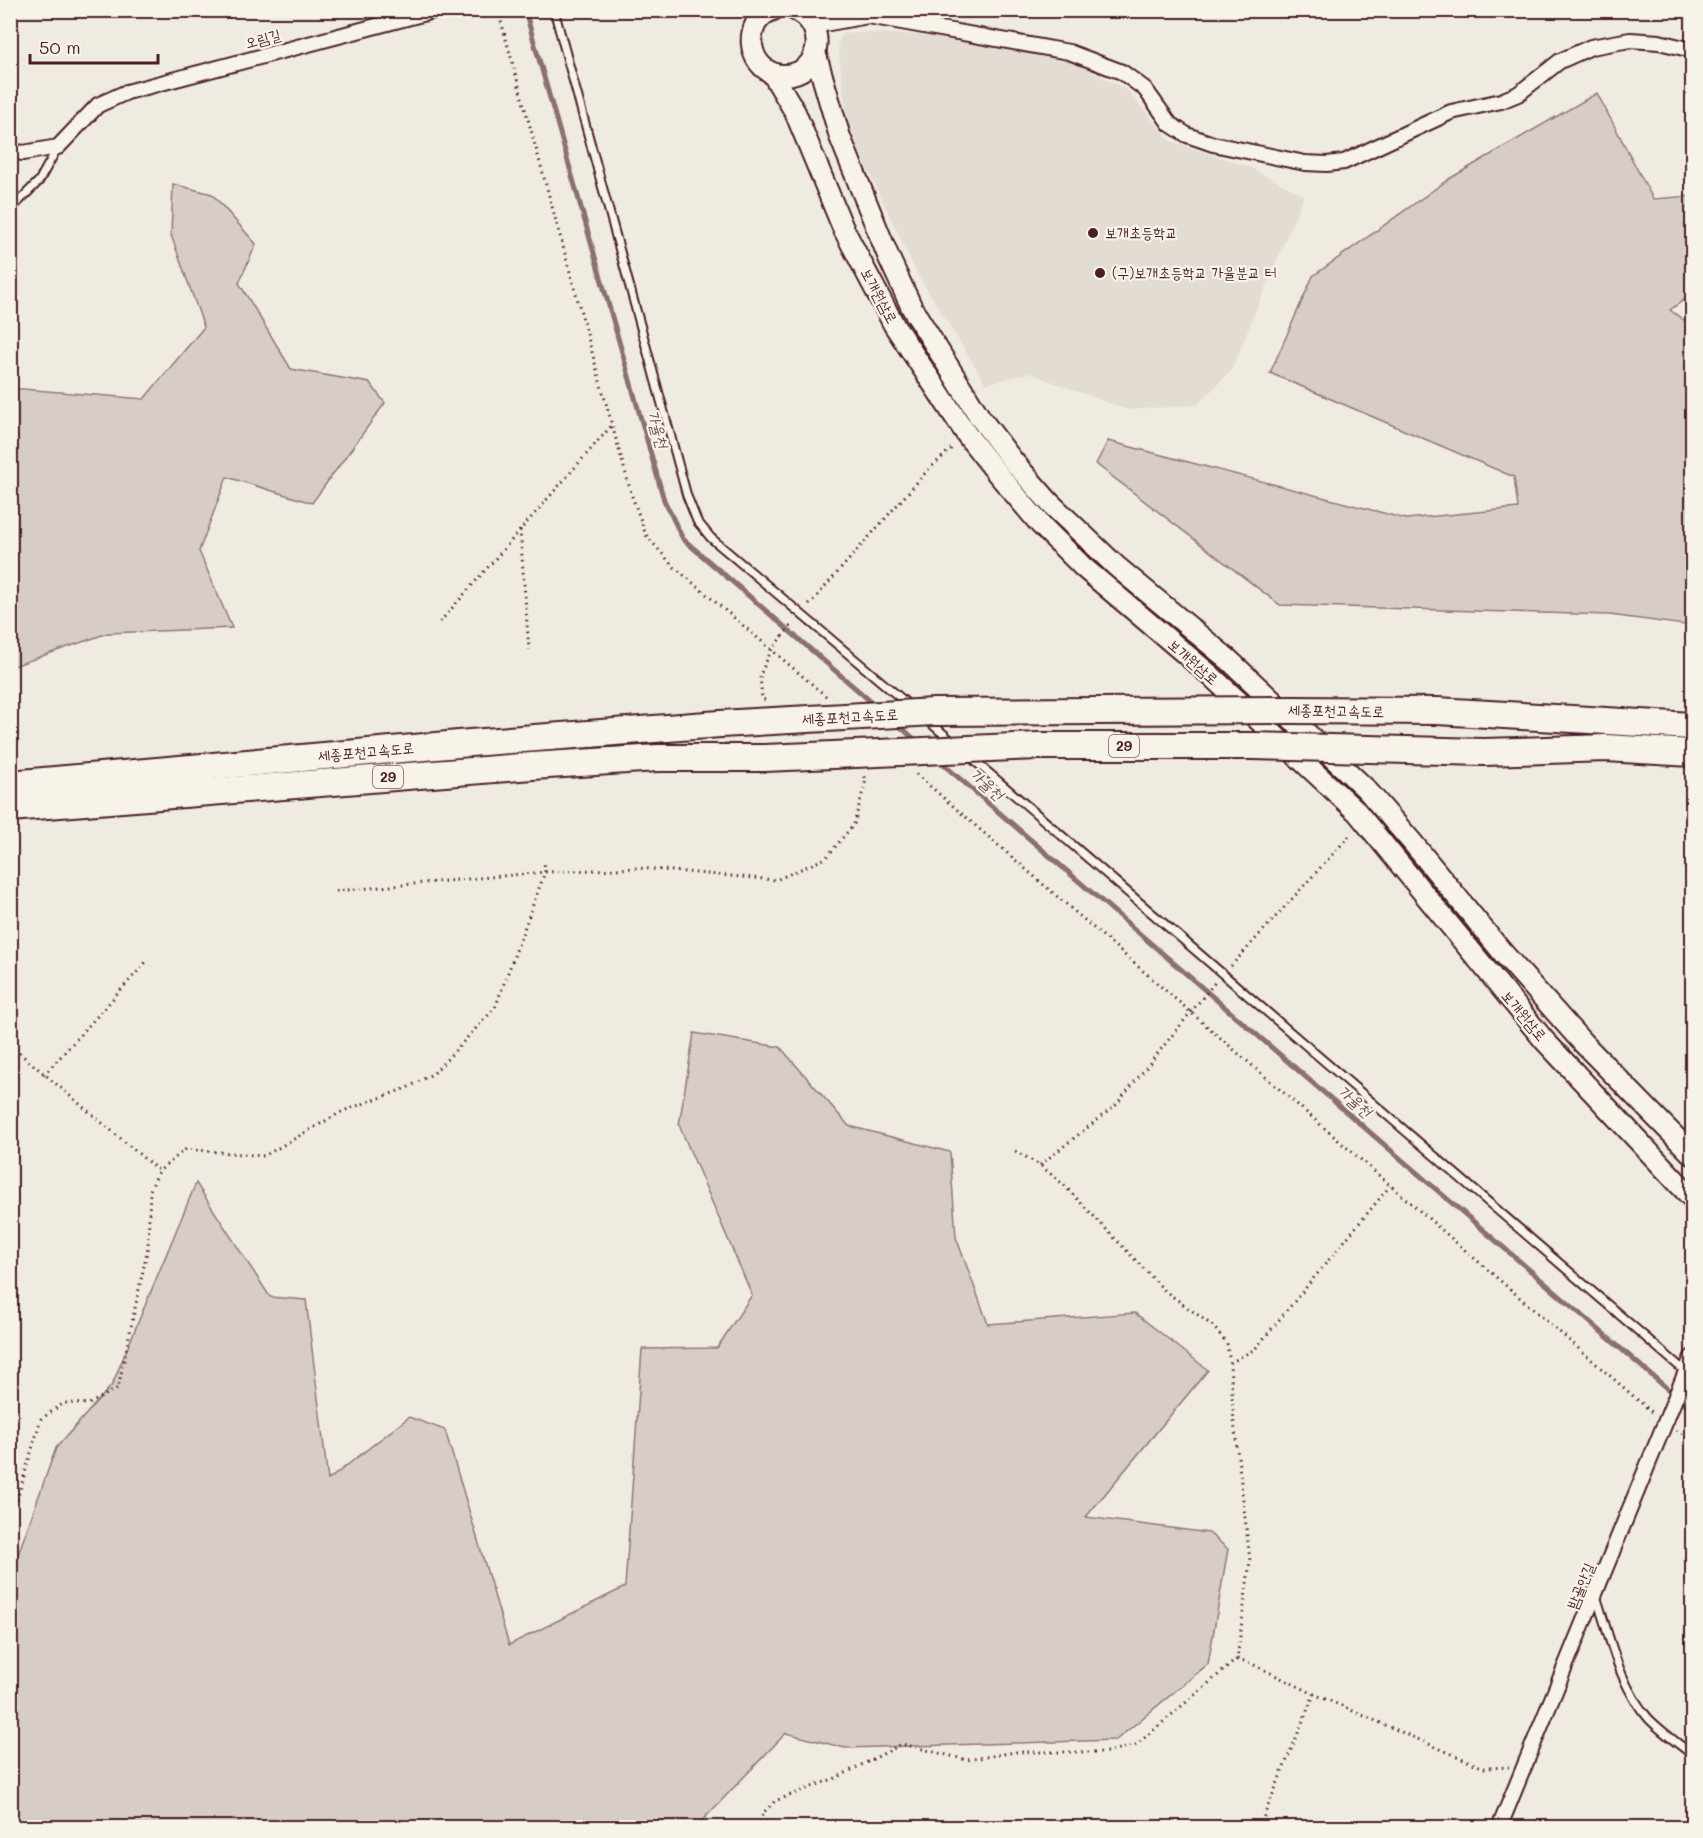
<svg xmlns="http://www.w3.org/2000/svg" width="1703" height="1838" font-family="Mali,'Poor Story',sans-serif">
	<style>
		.built { fill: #e3dcd2 }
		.green { fill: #d8cdc6; stroke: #917678; stroke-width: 1.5 }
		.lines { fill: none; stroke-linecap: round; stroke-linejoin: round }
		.stream { stroke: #8b6f72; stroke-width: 5 }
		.lane-casing { stroke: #4a1f2b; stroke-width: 11 }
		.street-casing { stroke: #4a1f2b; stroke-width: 18 }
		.secondary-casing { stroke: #4a1f2b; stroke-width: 24 }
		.highway-casing { stroke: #4a1f2b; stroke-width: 30 }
		.path { stroke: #4a1f2b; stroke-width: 3; stroke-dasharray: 1.5 4.5; stroke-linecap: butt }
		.lane { stroke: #f7f3e8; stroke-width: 7 }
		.street { stroke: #f7f3e8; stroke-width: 14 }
		.secondary { stroke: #f7f3e8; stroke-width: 20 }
		.highway { stroke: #f7f3e8; stroke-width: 26 }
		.highway-bridge-casing { stroke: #4a1f2b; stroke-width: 30; stroke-linecap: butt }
		.highway-bridge { stroke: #f7f3e8; stroke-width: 26 }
		.poi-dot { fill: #4a1f2b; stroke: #f7f3e8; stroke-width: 2 }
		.labels { text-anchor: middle; stroke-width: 4.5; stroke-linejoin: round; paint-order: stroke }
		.shield { fill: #f7f3e8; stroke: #7e5f64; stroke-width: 1.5 }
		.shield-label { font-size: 14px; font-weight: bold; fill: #4a1f2b }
		.street-label { font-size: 15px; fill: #4a1f2b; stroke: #f7f3e8 }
		.poi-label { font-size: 15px; fill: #4a1f2b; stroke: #f7f3e8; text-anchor: start }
		.water-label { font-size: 16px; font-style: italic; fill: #704e55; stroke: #f7f3e8 }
	</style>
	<rect width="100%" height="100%" fill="#f0ebe0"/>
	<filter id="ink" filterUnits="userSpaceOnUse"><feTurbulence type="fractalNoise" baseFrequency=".0167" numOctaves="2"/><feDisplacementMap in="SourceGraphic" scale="12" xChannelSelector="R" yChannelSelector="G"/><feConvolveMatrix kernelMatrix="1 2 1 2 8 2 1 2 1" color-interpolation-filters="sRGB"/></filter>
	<g filter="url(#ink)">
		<polygon class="built" points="843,32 928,35 1057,54 1127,90 1171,141 1247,166 1304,195 1231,371 1197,405 1127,410 1029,373 986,384 916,272 847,125 838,44"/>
		<g class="green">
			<polygon points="1597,93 1653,199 1692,196 1692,294 1670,310 1692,326 1692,626 1610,615 1280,605 1096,464 1108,441 1406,519 1518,508 1514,477 1270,373 1313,276 1449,179"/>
			<polygon points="173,184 212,194 256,244 239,283 291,369 370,383 385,403 312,503 227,477 199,551 232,628 108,633 11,667 11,388 144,399 204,327 171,235"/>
			<polygon points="694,1033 780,1047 849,1126 950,1152 956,1237 988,1324 1135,1313 1208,1370 1086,1517 1209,1533 1228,1549 1208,1664 1116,1740 845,1748 786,1733 696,1827 11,1827 11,1574 56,1448 112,1385 196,1183 270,1297 306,1300 328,1480 409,1417 445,1430 509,1645 625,1587 642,1349 717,1348 752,1295 679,1125"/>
		</g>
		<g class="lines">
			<g class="stream">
				<polyline points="525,10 664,500 683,539 876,706"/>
				<polyline points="896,723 919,743"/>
				<polyline points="937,759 1692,1410"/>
			</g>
			<g class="lane-casing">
				<g id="lane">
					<polyline points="554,10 687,496 697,521 711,538 910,706"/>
					<polyline points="16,204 39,181 58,147"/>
					<polyline points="926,719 954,743"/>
					<polyline points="969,756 1686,1372"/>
					<path d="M1596 1596C1610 1637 1619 1686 1649 1719 1662 1732 1677 1743 1692 1754"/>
				</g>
			</g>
			<g class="street-casing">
				<g id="street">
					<polyline points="813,26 868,16 1069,52 1122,72 1145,89 1170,124 1187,135 1213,144 1305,163 1327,164 1344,162 1451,112 1501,101 1518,94 1560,61 1591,47 1630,40 1659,42 1692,50"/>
					<polyline points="10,151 23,153 58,147 98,105 127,92 437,10"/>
					<polyline points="1499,1828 1692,1357"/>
				</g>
			</g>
			<g class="secondary-casing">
				<g id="secondary">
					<path d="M773 10C739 21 748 75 784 75 821 75 829 25 795 10"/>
					<polyline points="815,52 840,137 889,258 912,308 981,419 1013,461 1050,503 1116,566 1229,660 1366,789 1412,842 1503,953 1583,1043 1692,1154"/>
					<polyline points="772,73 795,112 843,228 894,325 967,435 997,473 1040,524 1083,567 1209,674 1357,812 1544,1040 1692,1198"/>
				</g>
			</g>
			<g class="highway-casing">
				<g id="highway">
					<polyline points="1437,711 1692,726"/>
					<polyline points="1484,752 1606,748 1692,753"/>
					<polyline points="10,784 470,743 720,724"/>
					<polyline points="10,808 532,766 658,758 765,758"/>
				</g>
			</g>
			<g class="path">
				<polyline points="498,10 612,425 632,496 646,535 672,565 827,697"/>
				<polyline points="520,530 529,650"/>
				<polyline points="809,605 927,471 954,446"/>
				<polyline points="440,622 612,425"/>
				<polyline points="765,700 762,699 760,675 772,649 793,623"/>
				<polyline points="916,774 1654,1414"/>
				<polyline points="336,891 545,872 639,868 776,880 826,858 854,824 866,780 864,774"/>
				<polyline points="1231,966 1352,833"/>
				<polyline points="10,1045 159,1171"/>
				<polyline points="44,1075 147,961"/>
				<polyline points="1040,1165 1116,1105 1216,981"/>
				<polyline points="1230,1363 1255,1349 1390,1186"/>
				<polyline points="1676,1430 1692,1440"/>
				<polyline points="10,1523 41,1419 64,1403 89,1404 118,1388 148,1247 150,1190 159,1171 186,1149 264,1156 343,1111 407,1088 434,1073 495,1008 545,872 544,862"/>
				<polyline points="1237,1659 1250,1663 1314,1694 1484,1768 1509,1767"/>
				<polyline points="759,1828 763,1813 775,1801 838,1777 902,1744 967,1760 1016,1752 1106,1752 1136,1745 1237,1659 1250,1561 1234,1422 1230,1363 1227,1344 1213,1326 1165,1291 1064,1185 1040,1165 1015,1151"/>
				<polyline points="1259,1828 1314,1694"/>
			</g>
			<use href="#lane" class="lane"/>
			<use href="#street" class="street"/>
			<use href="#secondary" class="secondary"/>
			<use href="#highway" class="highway"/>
			<g class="highway-bridge-casing">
				<g id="highway-bridge">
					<polyline points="720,724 934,712 1292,710 1437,711"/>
					<polyline points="765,758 1038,746 1254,746 1484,752"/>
				</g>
			</g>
			<use href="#highway-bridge" class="highway-bridge"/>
		</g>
	</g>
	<g class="poi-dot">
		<circle cx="1093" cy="233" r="6"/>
		<circle cx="1100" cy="273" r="6"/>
	</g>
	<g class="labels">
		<g class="shield">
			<rect x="1109" y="735" width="30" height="22" rx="4.5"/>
			<rect x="373" y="766" width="30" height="22" rx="4.5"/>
		</g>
		<g class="shield-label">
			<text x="1124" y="751">29</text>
			<text x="388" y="782">29</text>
		</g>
		<g class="street-label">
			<text transform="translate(263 39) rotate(-15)" y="5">오림길</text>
			<text transform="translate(879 296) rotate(62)" y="5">보개원삼로</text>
			<text transform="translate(1193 662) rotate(41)" y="5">보개원삼로</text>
			<text transform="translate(1336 711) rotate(1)" y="5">세종포천고속도로</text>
			<text transform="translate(850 717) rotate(-3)" y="5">세종포천고속도로</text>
			<text transform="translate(366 752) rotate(-5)" y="5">세종포천고속도로</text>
			<text transform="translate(1524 1016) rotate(50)" y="5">보개원삼로</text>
			<text transform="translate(1581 1586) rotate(-68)" y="5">밤골안길</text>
		</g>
		<g class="poi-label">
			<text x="1105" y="238">보개초등학교</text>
			<text x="1112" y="278">(구)보개초등학교 가율분교 터</text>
		</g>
		<g class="water-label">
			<text transform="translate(658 429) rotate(74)" y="6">가율천</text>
			<text transform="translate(987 784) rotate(41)" y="6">가율천</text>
			<text transform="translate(1355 1101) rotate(41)" y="6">가율천</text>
		</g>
	</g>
	<rect width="1703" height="1838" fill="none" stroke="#f7f3e8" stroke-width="36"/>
	<rect x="18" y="18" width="1667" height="1802" fill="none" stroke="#4a1f2b" stroke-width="2" filter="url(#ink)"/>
	<path d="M30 54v9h128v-9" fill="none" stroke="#4a1f2b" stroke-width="3"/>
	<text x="39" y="54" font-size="18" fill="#4a1f2b" stroke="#f7f3e8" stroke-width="4.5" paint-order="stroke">50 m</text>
</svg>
